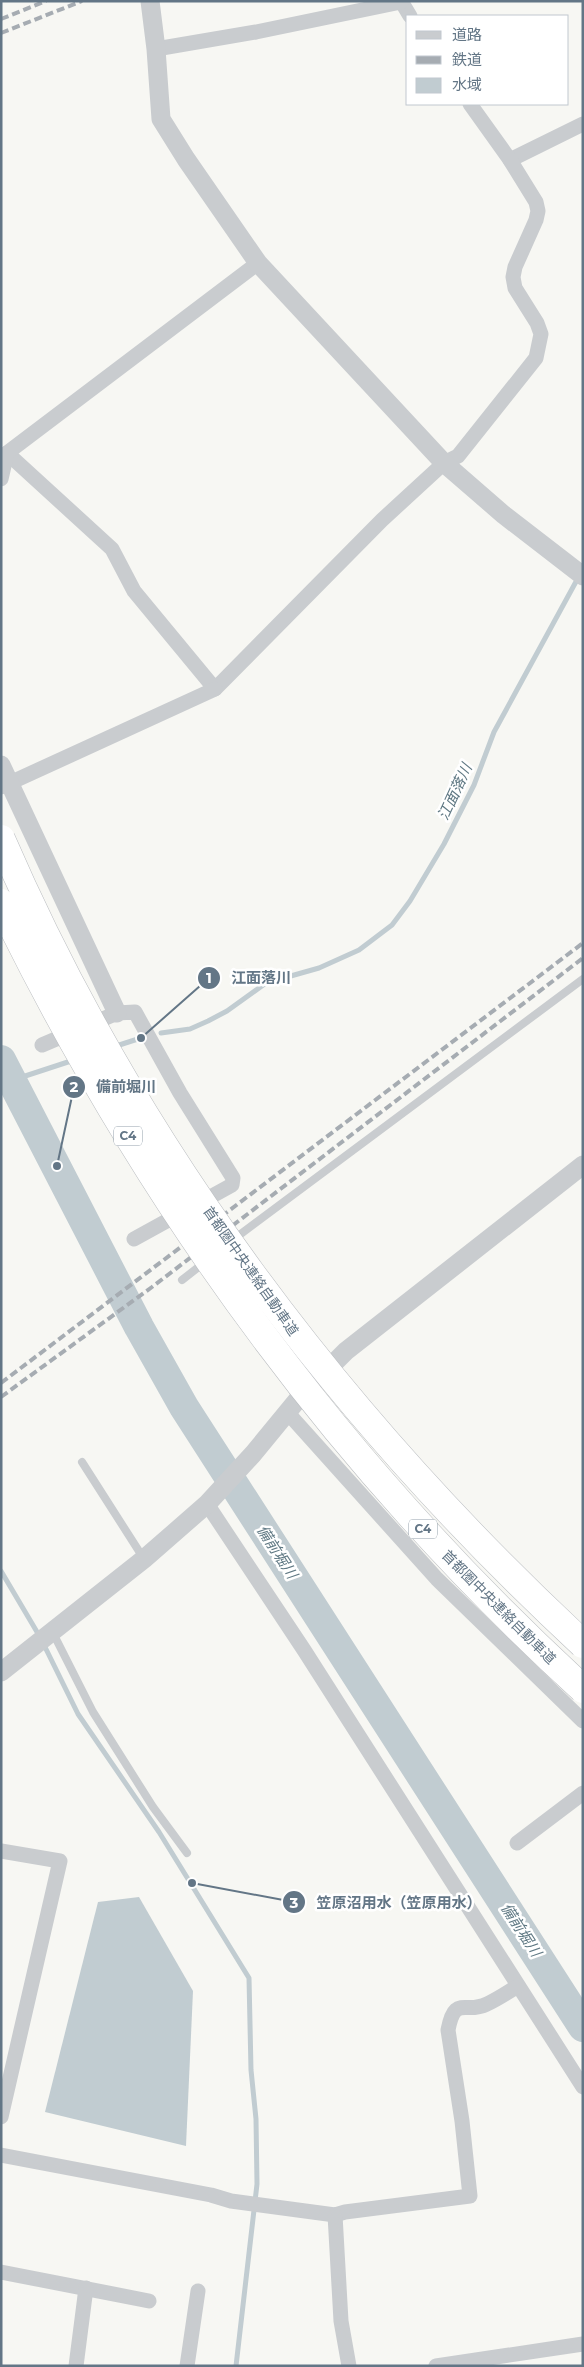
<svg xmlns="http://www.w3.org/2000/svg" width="584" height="2367" font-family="Montserrat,'Noto Sans JP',sans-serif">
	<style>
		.water { fill: #c1ccd1 }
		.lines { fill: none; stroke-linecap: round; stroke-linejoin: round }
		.stream { stroke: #c1ccd1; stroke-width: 5 }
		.river { stroke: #c1ccd1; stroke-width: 30 }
		.service { stroke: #c9cccf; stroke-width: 8 }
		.minor { stroke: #c9cccf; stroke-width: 15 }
		.tertiary { stroke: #c9cccf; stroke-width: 19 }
		.rail { stroke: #a6acb2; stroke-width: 4; stroke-dasharray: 8 4; stroke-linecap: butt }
		.motorway-bridge-casing { stroke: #babdc0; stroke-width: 29; stroke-linecap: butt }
		.motorway-bridge { stroke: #fff; stroke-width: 28 }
		.labels { text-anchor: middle; stroke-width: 5; stroke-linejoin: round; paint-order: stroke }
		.shield { fill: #fff; stroke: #929faa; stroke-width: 1 }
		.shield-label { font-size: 12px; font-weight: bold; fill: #637686 }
		.street-label { font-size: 14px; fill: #637686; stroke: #fff }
		.water-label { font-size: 15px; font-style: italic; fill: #5f7883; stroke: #fff }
		.leader { fill: none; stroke: #637686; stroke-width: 2 }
		.callout-dot { fill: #637686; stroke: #fff; stroke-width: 2 }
		.mark-label { font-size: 15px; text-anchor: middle; font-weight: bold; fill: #fff }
		.callout-label { font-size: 15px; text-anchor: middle; font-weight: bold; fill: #637686; stroke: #fff; stroke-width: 5; stroke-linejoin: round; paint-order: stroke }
	</style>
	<rect width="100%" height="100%" fill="#f7f7f3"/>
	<polygon class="water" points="139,1897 193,1991 186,2146 45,2112 98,1902"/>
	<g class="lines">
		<g class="stream">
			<polyline points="161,1033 190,1029 208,1021 227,1011 266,983 319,968 359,950 392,925 410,901 444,844 474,785 494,732 578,578"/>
			<polyline points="113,1047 141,1038"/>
			<polyline points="13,1080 74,1060"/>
			<polyline points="1,1571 40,1637"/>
			<polyline points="44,1645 78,1714 159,1832 249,1978 251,2070 256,2119 257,2184 236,2366"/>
		</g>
		<polyline class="river" points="1,1060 139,1327 184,1407 583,2027"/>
		<g class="service">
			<polyline points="234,1239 583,979"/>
			<polyline points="182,1280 205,1262"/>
			<polyline points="82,1462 144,1559"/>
			<polyline points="53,1633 93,1712 153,1807 187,1853"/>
		</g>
		<g class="minor">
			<polyline points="401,1 410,16"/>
			<polyline points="156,49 256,32 401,2"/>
			<polyline points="510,160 583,124"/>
			<polyline points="7,453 112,549 134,591 215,689 382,520 444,463 458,456 536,358 541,334 537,323 515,288 513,277 515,267 536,220 538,211 536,202 510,160 470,104"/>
			<polyline points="1,479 7,453 258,263"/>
			<polyline points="1,787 215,689"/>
			<polyline points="42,1045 117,1013 135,1012 180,1093 233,1178 232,1185 134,1239"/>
			<polyline points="287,1412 437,1579 583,1721"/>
			<polyline points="207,1504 304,1650 583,2087"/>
			<polyline points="517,1843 583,1793"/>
			<polyline points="1,1851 60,1861 1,2117"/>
			<path d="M1 2155 211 2195 231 2201 335 2215 345 2212 470 2196 462 2121 448 2030C455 1994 465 2015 487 2004 498 1999 508 1992 518 1986"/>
			<polyline points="335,2215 341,2321 349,2366"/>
			<polyline points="1,2272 149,2301"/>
			<polyline points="76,2366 86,2288"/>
			<polyline points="187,2366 198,2291"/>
			<polyline points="436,2366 583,2344"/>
		</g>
		<g class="tertiary">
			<polyline points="150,1 156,49 161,119 186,159 258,263 444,463 504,515 583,576"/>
			<polyline points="1,765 117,1013"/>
			<polyline points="1,1672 144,1559 207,1504 253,1454 299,1398 346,1351 583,1165"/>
		</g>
		<g class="rail">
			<polyline points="1,19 46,1"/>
			<polyline points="1,33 82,1"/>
			<polyline points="1,1383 583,943"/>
			<polyline points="1,1397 152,1287 583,958"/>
		</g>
		<g class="motorway-bridge-casing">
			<g id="motorway-bridge">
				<path d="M1 839C133 1145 339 1418 583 1644"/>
				<path d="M1 903C146 1201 338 1465 583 1689"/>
			</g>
		</g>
		<use href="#motorway-bridge" class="motorway-bridge"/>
	</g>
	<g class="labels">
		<g class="shield">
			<rect x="114" y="1126.5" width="28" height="19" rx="4"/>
			<rect x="409" y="1519.5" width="28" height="19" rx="4"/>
		</g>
		<g class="shield-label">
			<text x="128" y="1140">C4</text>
			<text x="423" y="1533">C4</text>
		</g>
		<g class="street-label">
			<text transform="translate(251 1271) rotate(55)" y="5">首都圏中央連絡自動車道</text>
			<text transform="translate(499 1607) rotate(45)" y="5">首都圏中央連絡自動車道</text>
		</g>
		<g class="water-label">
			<text transform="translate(455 792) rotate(-65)" y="5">江面落川</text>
			<text transform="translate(277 1552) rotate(57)" y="5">備前堀川</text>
			<text transform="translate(521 1930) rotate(57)" y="5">備前堀川</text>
		</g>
	</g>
	<path class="leader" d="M141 1038L209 978M57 1166L74 1087M192 1883L294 1902"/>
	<g class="callout-dot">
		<circle cx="141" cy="1038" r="5"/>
		<circle cx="57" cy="1166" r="5"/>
		<circle cx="192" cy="1883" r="5"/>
		<circle cx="209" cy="978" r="12"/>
		<circle cx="74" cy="1087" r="12"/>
		<circle cx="294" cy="1902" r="12"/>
	</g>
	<g class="mark-label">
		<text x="209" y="983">1</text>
		<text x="74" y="1092">2</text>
		<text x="294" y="1908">3</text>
	</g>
	<g class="callout-label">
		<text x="261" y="983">江面落川</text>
		<text x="126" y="1092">備前堀川</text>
		<text x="399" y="1908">笠原沼用水（笠原用水）</text>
	</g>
	<rect width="584" height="2367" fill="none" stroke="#637686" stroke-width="5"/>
	<rect x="406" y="15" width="162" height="90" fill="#ffffff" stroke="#c1c8cf"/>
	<rect x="416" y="31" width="25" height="8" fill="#c9cccf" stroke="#c1c8cf"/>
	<text x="452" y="40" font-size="15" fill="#637686">道路</text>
	<rect x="416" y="56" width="25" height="8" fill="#a6acb2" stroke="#c1c8cf"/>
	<text x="452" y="65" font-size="15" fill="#637686">鉄道</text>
	<rect x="416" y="78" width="25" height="15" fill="#c1ccd1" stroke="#c1c8cf"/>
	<text x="452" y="90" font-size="15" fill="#637686">水域</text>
</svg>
